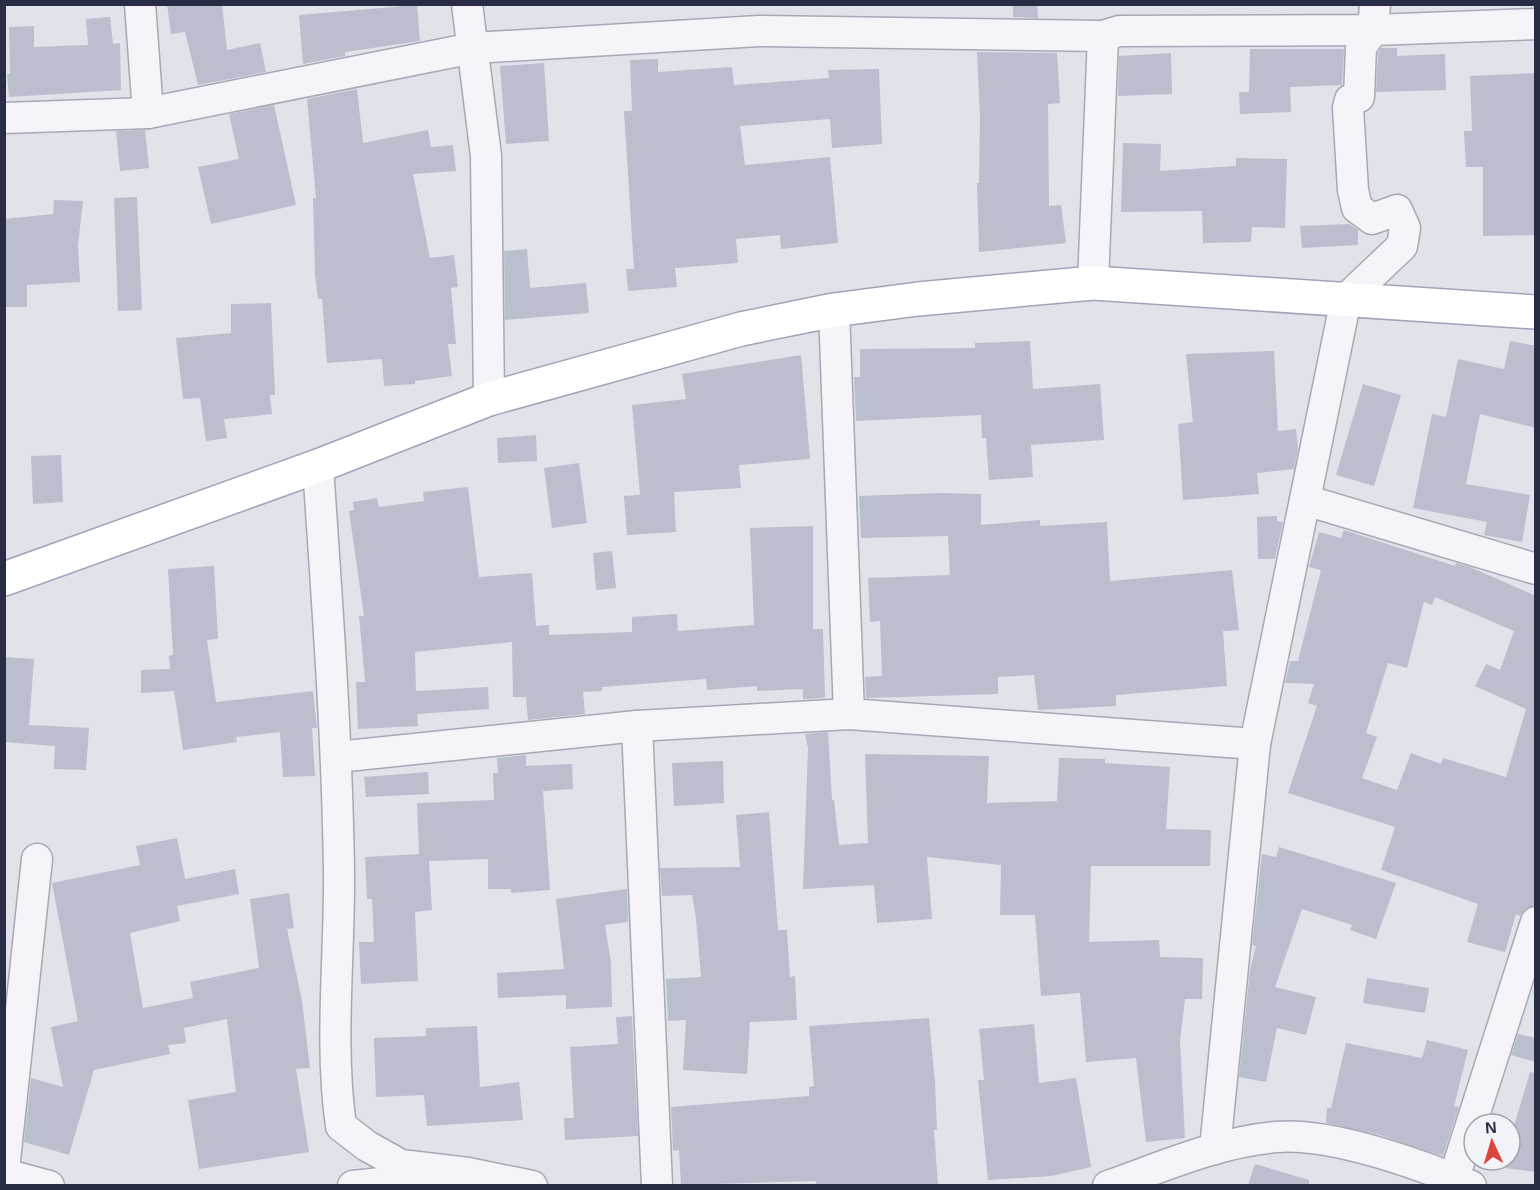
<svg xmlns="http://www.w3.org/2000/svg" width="1540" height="1190" font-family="Helvetica,sans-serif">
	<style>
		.building { fill: #bbbecc; fill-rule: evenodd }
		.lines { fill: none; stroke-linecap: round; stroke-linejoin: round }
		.minor-casing { stroke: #a6a8b6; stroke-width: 33 }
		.major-casing { stroke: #a0a4b8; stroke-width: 36 }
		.minor { stroke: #f5f5f9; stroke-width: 30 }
		.major { stroke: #fff; stroke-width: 33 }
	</style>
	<rect width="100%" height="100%" fill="#e1e3eb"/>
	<g class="building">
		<polygon points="167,4 222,4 227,50 260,43 266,72 198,85 185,32 171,34"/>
		<polygon points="1013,4 1037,4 1038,18 1013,17"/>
		<polygon points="417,5 420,41 345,52 345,56 303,64 299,15"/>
		<polygon points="110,17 113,44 120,43 121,90 9,97 7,74 10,74 9,27 34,26 34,47 88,45 86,19"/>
		<polygon points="1381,48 1397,48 1397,56 1445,54 1446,90 1376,92 1378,53"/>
		<polygon points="1250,49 1344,49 1342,85 1290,87 1291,112 1240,114 1239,92 1249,92"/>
		<polygon points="977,52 1057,53 1060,103 1048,104 1049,206 1061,205 1066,243 979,252 977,183 979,183 980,117"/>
		<polygon points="1171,53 1172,94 1118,96 1119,56"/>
		<polygon points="658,59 658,72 732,67 734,85 829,78 828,70 879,69 882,144 832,148 830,119 740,126 745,165 830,157 838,243 781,249 780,235 736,239 738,263 675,268 677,287 628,291 626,269 634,269 624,111 632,111 630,60"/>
		<polygon points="544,63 549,141 506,144 500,66"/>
		<polygon points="1536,73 1536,235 1483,236 1483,167 1466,167 1464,131 1472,131 1470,76"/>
		<polygon points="357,89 363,143 428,130 431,147 453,145 456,171 413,174 430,258 454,255 458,287 451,288 456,344 448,344 452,376 415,381 415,384 384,386 382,359 327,363 322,299 318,299 315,275 313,198 316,198 307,99"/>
		<polygon points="274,105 296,205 211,224 198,167 239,159 229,114"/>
		<polygon points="145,130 149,168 120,171 116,131"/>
		<polygon points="1123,143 1161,144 1160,171 1236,166 1236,158 1287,159 1285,228 1252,227 1251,242 1203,243 1202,211 1121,212"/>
		<polygon points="137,197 142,310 118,311 114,198"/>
		<polygon points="54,200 83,201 78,245 80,282 27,285 27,307 4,307 4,219 53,214"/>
		<polygon points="1349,224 1358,230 1358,245 1302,248 1300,226"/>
		<polygon points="527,249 530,288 586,283 589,313 505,320 504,251"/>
		<polygon points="271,303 275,395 270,395 272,414 224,419 227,438 206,441 200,398 183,399 176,338 231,333 231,304"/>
		<polygon points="1030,341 1033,389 1100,384 1104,440 1031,445 1033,477 989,480 986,438 982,438 981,415 856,421 854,377 860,377 860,349 975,348 975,343"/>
		<polygon points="1510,341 1536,346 1536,428 1480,414 1466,484 1530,495 1522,542 1484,535 1487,522 1413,508 1432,414 1446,417 1458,359 1504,369"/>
		<polygon points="1274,351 1278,431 1296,429 1298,449 1294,469 1257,473 1259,494 1183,500 1178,424 1193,422 1186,354"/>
		<polygon points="801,355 810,459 739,465 741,488 674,492 676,532 627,535 624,496 640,495 632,405 686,399 682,374"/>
		<polygon points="1363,384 1401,395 1374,486 1336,475"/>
		<polygon points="536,435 537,461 498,463 497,438"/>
		<polygon points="61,455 63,502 33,504 31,456"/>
		<polygon points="579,463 587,523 552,528 544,468"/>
		<polygon points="468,487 479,577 532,573 536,626 549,625 549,635 632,632 632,617 677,614 678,631 754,625 750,528 813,526 813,629 823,629 825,698 803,699 803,689 757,691 757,686 707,690 706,679 602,687 602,691 583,692 585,714 528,720 526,697 513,697 512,642 415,652 416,691 488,687 489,709 417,714 418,726 358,729 356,682 365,682 359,616 364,616 349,511 354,510 353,502 377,498 379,507 424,501 423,492"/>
		<polygon points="940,493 981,494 981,525 1040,520 1040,526 1107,522 1110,581 1232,570 1239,630 1223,631 1227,686 1116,695 1116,706 1038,710 1034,675 998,677 998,694 866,698 865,677 882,676 880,621 870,622 868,578 950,575 948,536 861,538 859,496"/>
		<polygon points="1277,516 1277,521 1283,522 1275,559 1258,559 1257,517"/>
		<path d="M1344 530 1455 566 1456 563 1470 567 1536 596V905L1525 909 1520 916 1516 914 1505 952 1467 942 1478 904 1381 870 1395 827 1288 793 1317 706 1308 703 1314 684 1285 683 1290 661H1298L1321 570 1309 567 1319 532 1341 538ZM1435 597 1514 631 1500 670 1486 664 1475 686 1526 709 1506 777 1443 758 1441 764 1411 753 1397 790 1362 778 1377 737 1366 733 1388 663 1407 668 1424 602 1432 605Z"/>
		<polygon points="612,551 616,588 596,590 593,553"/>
		<polygon points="214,566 218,639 207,640 216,702 313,691 317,728 312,728 315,776 283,777 280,732 236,737 237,742 183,750 174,691 141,693 141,670 170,669 169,656 173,655 168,569"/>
		<polygon points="4,657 34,659 29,725 89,728 86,770 54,769 55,746 4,742"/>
		<polygon points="828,732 832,800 834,800 839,845 868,843 865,754 989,756 987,803 1057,801 1059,758 1105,759 1105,763 1170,767 1166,829 1211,830 1210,866 1091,866 1089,942 1159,940 1160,957 1203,958 1202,999 1185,999 1180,1041 1185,1138 1146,1142 1136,1058 1086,1062 1080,993 1041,996 1035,915 1000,915 1001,865 927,857 932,919 877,923 874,885 803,889 808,748 805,734"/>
		<polygon points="526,755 526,766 572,764 573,789 543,791 550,890 511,893 511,889 488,889 488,859 429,861 432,910 415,912 418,981 361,984 359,942 374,942 372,899 367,899 365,857 419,854 417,803 494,800 493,773 498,773 497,758"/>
		<polygon points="723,761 724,803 674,806 672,763"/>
		<polygon points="428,772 429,794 366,797 364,777"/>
		<polygon points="769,812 778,930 787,930 790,977 795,976 797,1020 750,1022 747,1074 683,1070 686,1020 668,1021 666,979 701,977 696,918 692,895 662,896 660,868 740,867 736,815"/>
		<polygon points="177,838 185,879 235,869 239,894 177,906 180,921 130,933 143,1008 193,998 190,982 259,968 250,899 289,893 294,928 287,929 302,1001 310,1068 296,1069 309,1152 199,1169 188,1100 236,1092 227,1019 184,1028 186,1043 168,1045 170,1054 94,1070 69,1155 24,1142 31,1078 63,1087 51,1027 78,1021 52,883 140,865 136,846"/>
		<polygon points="1279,847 1396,883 1376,939 1350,930 1352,925 1302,909 1275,987 1316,997 1306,1035 1277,1028 1266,1082 1239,1077 1250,970 1256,946 1252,945 1262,854 1276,857"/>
		<polygon points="627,889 628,922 605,925 611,963 612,1007 566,1009 566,995 498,998 497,973 564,969 556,899"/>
		<polygon points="1367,978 1429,988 1425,1013 1363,1003"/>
		<polygon points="632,1016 638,1136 565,1140 564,1118 574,1118 570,1047 618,1044 616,1017"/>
		<polygon points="929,1018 935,1083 937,1130 934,1130 938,1185 816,1185 816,1181 681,1185 679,1150 673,1151 671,1107 809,1096 809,1087 814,1086 809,1026"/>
		<polygon points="1034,1024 1039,1083 1076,1078 1091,1167 1051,1176 988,1180 978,1080 984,1080 979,1029"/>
		<polygon points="477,1026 480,1087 519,1082 523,1120 427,1126 424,1095 376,1097 374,1038 426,1036 426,1028"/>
		<polygon points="1518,1034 1536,1038 1536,1062 1511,1055"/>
		<polygon points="1427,1040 1468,1050 1454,1106 1459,1107 1443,1156 1380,1135 1326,1123 1327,1108 1331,1108 1346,1043 1422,1058"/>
		<polygon points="1530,1072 1536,1073 1536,1172 1482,1165 1483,1160 1510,1160 1510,1125 1514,1126"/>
		<polygon points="1255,1164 1309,1180 1309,1185 1248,1185"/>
	</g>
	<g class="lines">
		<g class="minor-casing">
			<g id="minor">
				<polyline points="140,4 148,113"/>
				<polyline points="467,4 486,156 489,399"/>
				<polyline points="4,118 148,113 473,48 759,31 1103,36 1119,31 1373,30 1536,24"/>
				<polyline points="1093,283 1103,36"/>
				<polyline points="834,310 849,714"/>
				<path d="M318 466C327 601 337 735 339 871 340 955 329 1042 341 1126L367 1146 401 1165 468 1173 532 1186"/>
				<polyline points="1305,500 1536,569"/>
				<polyline points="637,726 657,1186"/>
				<polyline points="337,757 637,726 849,714 1255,744"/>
				<polyline points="1215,1149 1255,744 1346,299 1402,246 1405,228 1397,210 1372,219 1357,208 1353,190 1348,108 1350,100 1359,97 1361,47 1373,30 1375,4"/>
				<polyline points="4,1170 37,859"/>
				<polyline points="4,1174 49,1186"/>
				<polyline points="1454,1178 1536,922"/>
				<polyline points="353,1186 428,1178"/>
				<path d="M1108 1186C1162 1167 1218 1142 1276 1137 1330 1132 1420 1164 1471 1186"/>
			</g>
		</g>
		<g class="major-casing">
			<polyline id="major" points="4,579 318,466 489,399 741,329 834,310 918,299 1093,283 1536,312"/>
		</g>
		<use href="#minor" class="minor"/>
		<use href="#major" class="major"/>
	</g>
	<rect width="1540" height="1190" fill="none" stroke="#282c45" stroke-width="12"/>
	<g transform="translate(1492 1142) rotate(356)"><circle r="28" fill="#f1f3f8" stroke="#a1a3b0" stroke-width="1.5"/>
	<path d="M0-4.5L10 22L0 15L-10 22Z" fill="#db463c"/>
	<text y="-9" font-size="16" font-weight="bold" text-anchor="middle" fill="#282c45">N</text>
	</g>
</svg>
